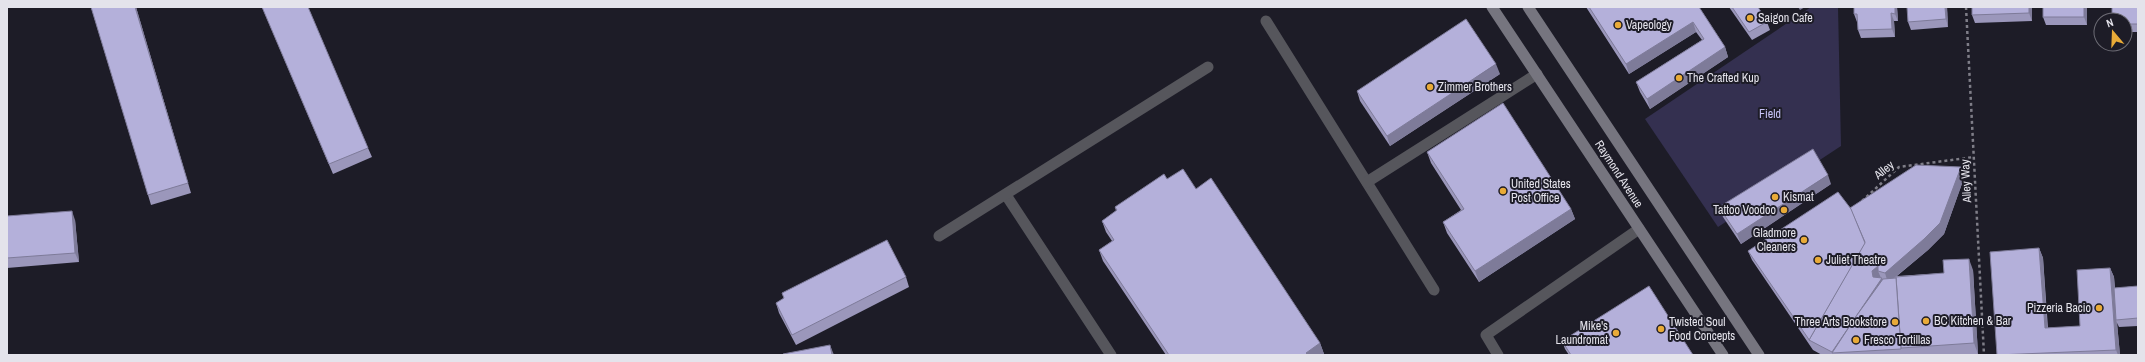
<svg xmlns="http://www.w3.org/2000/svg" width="2145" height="362" font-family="'Archivo Narrow',sans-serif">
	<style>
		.green { fill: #343050 }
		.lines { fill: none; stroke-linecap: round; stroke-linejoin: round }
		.path { stroke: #7f7e88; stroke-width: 2.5; stroke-dasharray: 3 3; stroke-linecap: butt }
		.service { stroke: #56565c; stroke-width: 11 }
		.secondary { stroke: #76757f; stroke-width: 11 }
		.wall { fill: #9b97bb }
		.shaded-wall { fill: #7e7b99 }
		.building { fill: #b4b0da; stroke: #7e7b99 }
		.poi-dot { fill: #e9ab38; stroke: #1d1c27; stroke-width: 1.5 }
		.labels { text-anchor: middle; stroke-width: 4; stroke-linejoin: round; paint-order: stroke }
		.poi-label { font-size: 12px; fill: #e4e3eb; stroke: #1d1c27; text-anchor: start }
		.park-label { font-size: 12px; fill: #c7c3f7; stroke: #1d1c27 }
		.street-label { font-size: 12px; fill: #e4e3eb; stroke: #1d1c27 }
	</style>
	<rect width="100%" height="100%" fill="#1d1c27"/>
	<polygon class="green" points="1811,7 1838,7 1841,146 1718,227 1645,119"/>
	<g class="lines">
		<g class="path">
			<polyline points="1966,7 1984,355"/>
			<polyline points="1862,201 1899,167 1974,157"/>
		</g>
		<g class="service">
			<polyline points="1266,21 1434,290"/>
			<polyline points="1367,182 1537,74"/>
			<polyline points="1006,195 1111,355"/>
			<polyline points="939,236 1208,67"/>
			<polyline points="1498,355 1486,335 1639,229"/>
		</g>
		<g class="secondary">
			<polyline points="1492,7 1723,355"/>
			<polyline points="1528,7 1759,355"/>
		</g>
	</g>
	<g class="wall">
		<polygon points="91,7 136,7 191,193 151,205 148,195"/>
		<polygon points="262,7 308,7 368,148 372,157 333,174"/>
		<polygon points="1586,7 1699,7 1725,47 1728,57 1650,109 1640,92 1636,82 1702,40 1696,32 1629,74"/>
		<polygon points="1729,7 1758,7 1767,22 1770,30 1752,40"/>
		<polygon points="1854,7 1897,7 1898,21 1894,21 1895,37 1861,38 1858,30 1858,22 1857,22 1854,14"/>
		<polygon points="1947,7 1948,27 1911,30 1908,22"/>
		<polygon points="2032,7 2032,21 1975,23 1972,15"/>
		<polygon points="2087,7 2087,25 2046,25 2043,17"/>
		<polygon points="2138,7 2138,32 2125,32 2125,20"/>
		<polygon points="1500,74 1390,146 1360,101 1357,91"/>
		<polygon points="1427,152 1571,209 1575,219 1479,282 1447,233 1443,222 1461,210 1431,163"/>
		<polygon points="1961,167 1964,178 1944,234 1928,250 1897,276 1944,273 1973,270 1978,354 1965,355 1822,355 1813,350 1752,260 1748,251 1851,210"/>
		<polygon points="1167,179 1196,189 1320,343 1324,354 1322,355 1166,355 1103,261 1099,250 1112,241 1106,232 1102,221 1116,211 1115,207"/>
		<polygon points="1831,184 1741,244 1723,217 1719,207"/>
		<polygon points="7,216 75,220 79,262 7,268"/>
		<polygon points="2039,248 2043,258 2048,328 2080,326 2110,268 2114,277 2115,288 2138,286 2138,326 2119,327 2117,323 2120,355 1997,355"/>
		<polygon points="906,277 909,287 796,345 779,313 776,303 784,299 782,293"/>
		<polygon points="1562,341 1693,355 1569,355 1565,349"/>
	</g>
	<g class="shaded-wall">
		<polygon points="135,7 136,7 191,193 188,183"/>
		<polygon points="1798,7 1805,7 1800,10"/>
		<polygon points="1895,7 1897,7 1898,21 1895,14"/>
		<polygon points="1945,7 1947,7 1948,27 1946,19"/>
		<polygon points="2029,7 2032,7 2032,21 2029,13"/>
		<polygon points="2084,7 2087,7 2087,25 2084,17"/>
		<polygon points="1891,13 1894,21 1895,37 1892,29"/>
		<polygon points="1693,22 1696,32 1629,74 1626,64"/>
		<polygon points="1725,47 1728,57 1650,109 1647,99"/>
		<polygon points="1496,64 1500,74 1390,146 1387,136"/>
		<polygon points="1961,167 1964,178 1944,234 1928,250 1888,283 1885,273"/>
		<polygon points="1828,175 1831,184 1741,244 1737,234"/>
		<polygon points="1571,209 1575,219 1479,282 1475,271"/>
		<polygon points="72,211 75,220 79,262 75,253"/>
		<polygon points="2039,248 2043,258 2048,338 2045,328"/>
		<polygon points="1969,259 1973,270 1978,354 1974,343"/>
		<polygon points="1878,266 1878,271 1881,278 1882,278 1886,289 1832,353 1832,352 1873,277 1872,271"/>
		<polygon points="2110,268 2114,277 2117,319 2116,320 2117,323 2120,355 2118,355 2116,350"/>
		<polygon points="1320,343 1324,354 1322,355 1307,355 1306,353"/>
		<polygon points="830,345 834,355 832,355"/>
	</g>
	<g class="building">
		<polygon points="91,7 135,7 188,183 148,195"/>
		<polygon points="262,7 308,7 368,148 329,164"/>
		<polygon points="1589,7 1699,7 1725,47 1647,99 1636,82 1704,39 1693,22 1626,64"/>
		<polygon points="1732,7 1758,7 1767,22 1749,32"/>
		<polygon points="1854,7 1895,7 1895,14 1891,13 1892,29 1858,30 1857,14 1854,14"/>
		<polygon points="1907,7 1945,7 1946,19 1908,22"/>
		<polygon points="1972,7 2029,7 2029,13 1972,15"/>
		<rect x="2043" y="7" width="41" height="10"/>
		<polygon points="2112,7 2138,7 2138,24 2125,24 2125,20 2112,20"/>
		<polygon points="1466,19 1496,64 1387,136 1357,91"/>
		<polygon points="1503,103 1571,209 1475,271 1443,222 1464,209 1427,152"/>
		<polygon points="1813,149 1828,175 1737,234 1719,207"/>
		<polygon points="1916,165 1961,167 1940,223 1924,239 1885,273 1878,271 1878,266 1872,271 1873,277 1882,278 1832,352 1809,340 1865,242 1850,208"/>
		<polygon points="1183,169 1196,189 1211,178 1320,343 1306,353 1308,355 1169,355 1099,250 1114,240 1102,221 1117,210 1115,207 1164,174 1167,179"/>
		<polygon points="1838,192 1851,209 1865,243 1809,340 1810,341 1748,251"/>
		<polygon points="72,211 75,253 7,258 7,216"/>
		<polygon points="887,240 906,277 792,335 776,303 784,298 782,293"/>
		<polygon points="2039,248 2045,328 2080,326 2077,270 2110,268 2116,350 1997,355 1990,252"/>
		<polygon points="1969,259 1974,343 1901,348 1896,277 1944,273 1943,260"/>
		<polygon points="1896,278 1901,349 1832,353 1857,315 1883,279"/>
		<polygon points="1649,286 1693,355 1571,355 1562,341"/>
		<polygon points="2138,286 2138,318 2116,320 2114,288"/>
		<polygon points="830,345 832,355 783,355 783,354"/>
	</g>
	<g class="poi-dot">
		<circle cx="1750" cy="18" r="4"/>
		<circle cx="1618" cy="25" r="4"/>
		<circle cx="1679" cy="78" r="4"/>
		<circle cx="1430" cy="87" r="4"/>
		<circle cx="1503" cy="191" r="4"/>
		<circle cx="1775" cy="197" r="4"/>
		<circle cx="1784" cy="210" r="4"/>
		<circle cx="1804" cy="240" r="4"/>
		<circle cx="1818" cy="260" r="4"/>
		<circle cx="2099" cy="308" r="4"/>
		<circle cx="1926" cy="321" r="4"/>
		<circle cx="1895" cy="322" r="4"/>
		<circle cx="1661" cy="329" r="4"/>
		<circle cx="1616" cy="333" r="4"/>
		<circle cx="1856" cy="340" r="4"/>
	</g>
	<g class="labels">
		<g class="poi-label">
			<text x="1758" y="22">Saigon Cafe</text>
			<text x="1626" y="29">Vapeology</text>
			<text x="1687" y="82">The Crafted Kup</text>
			<text x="1438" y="91">Zimmer Brothers</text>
			<text x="1511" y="188">United States<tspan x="1511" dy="14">Post Office</tspan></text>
			<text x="1783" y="201">Kismat</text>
			<text x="1776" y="214" text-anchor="end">Tattoo Voodoo</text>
			<text x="1796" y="237" text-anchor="end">Gladmore<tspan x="1796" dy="14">Cleaners</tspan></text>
			<text x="1826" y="264">Juliet Theatre</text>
			<text x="2091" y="312" text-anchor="end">Pizzeria Bacio</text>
			<text x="1934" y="325">BC Kitchen &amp; Bar</text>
			<text x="1669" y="326">Twisted Soul<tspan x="1669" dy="14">Food Concepts</tspan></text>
			<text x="1887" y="326" text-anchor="end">Three Arts Bookstore</text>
			<text x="1608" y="330" text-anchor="end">Mike's<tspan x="1608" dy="14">Laundromat</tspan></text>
			<text x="1864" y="344">Fresco Tortillas</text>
		</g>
		<g class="park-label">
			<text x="1770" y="118">Field</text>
		</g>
		<g class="street-label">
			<text transform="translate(1884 170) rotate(-39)" y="4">Alley</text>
			<text transform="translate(1619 174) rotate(57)" y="4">Raymond Avenue</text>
			<text transform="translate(1966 181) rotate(-93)" y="4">Alley Way</text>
		</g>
	</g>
	<rect width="2145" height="362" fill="none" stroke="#e4e3eb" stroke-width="16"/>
	<g transform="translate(2113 32) rotate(341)"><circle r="19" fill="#1d1c27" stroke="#6d6c75"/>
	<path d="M0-3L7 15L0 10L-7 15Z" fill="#e9ab38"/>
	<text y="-6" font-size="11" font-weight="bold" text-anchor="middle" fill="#e4e3eb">N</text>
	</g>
</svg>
